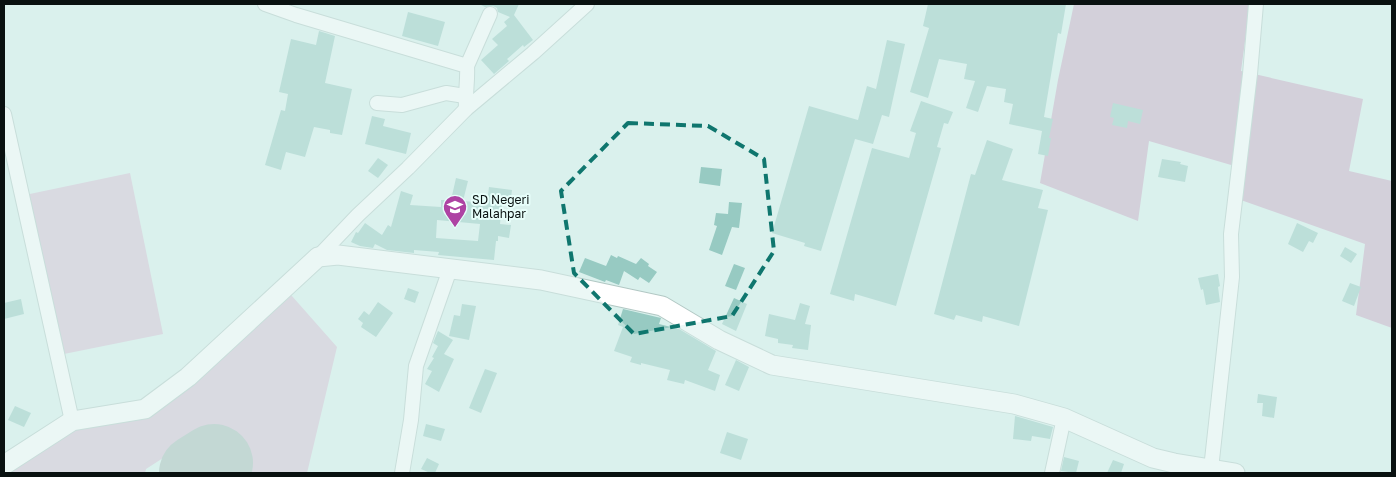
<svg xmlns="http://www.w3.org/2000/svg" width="1396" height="477" font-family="'Golos Text',sans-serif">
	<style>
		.green { fill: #d7bed3 }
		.forest { fill: #caa8c4 }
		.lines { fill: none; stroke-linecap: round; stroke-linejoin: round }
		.runway { stroke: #a6bab7; stroke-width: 78 }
		.building { fill: #97cac2; fill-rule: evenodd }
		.street-casing { stroke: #b2c8c4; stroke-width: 16 }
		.secondary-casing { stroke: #b2c8c4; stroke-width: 21 }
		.street { stroke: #fff; stroke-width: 14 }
		.secondary { stroke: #fff; stroke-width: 19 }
		.marked { fill: none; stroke: #0f766e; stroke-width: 4; stroke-dasharray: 10 6; stroke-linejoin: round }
		.labels { text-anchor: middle; stroke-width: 4; stroke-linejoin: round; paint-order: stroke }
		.poi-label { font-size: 12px; fill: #091110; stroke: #e7fefa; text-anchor: start }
	</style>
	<rect width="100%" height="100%" fill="#daf1ed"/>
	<g class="green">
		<polygon points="130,173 163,334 59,355 25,195"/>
		<polygon points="284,287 337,347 307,473 221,473 197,436 146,469 145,473 4,473 67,422 156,403"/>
	</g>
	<polygon class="forest" points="1074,4 1250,4 1241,71 1363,99 1349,171 1392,181 1392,328 1356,315 1365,244 1238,199 1238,167 1149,141 1138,221 1040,183 1058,80"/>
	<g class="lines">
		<polyline class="runway" points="198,473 214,463"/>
	</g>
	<g class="building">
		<polygon points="479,4 519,4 514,15 533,40 524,47 523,45 507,59 509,61 494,74 481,60 498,45 492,39 507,26 504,22 510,17 498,12 497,8 493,6 485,7"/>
		<polygon points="928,4 1066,4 1061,34 1058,33 1044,117 1053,119 1049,138 1051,138 1048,156 1038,154 1042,131 1009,124 1013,104 1004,102 1006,89 987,86 978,112 966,108 975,81 964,79 967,64 939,59 928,98 910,92 929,28 923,26"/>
		<polygon points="408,12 445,22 438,46 402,36"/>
		<polygon points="319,31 335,36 325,83 352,89 342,135 330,133 330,130 314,127 305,157 286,152 281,170 265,165 281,110 285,111 288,94 279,92 291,39 316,45"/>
		<polygon points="887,40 905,44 889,117 882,115 873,144 855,139 821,251 804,246 805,243 772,233 809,106 858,120 867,86 876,89"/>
		<polygon points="921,101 953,112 948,124 944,123 937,147 941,148 896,306 855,294 854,301 830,294 872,148 909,158 916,133 910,131"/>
		<polygon points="1113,103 1143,110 1140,124 1128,121 1127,128 1112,125 1114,118 1110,117"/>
		<polygon points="372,116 385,119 383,126 411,133 406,154 365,144"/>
		<polygon points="987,140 1013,149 1002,180 1043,190 1038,208 1048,210 1019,326 983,316 982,322 956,315 954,320 934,314 971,174 975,175"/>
		<polygon points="378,158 388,165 378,178 368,171"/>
		<polygon points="1162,159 1181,162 1180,164 1188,166 1185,182 1158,177"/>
		<polygon points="701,167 722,169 720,186 699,183"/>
		<path d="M456 178 468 181 463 201 487 203 489 187 512 190 510 205 502 204 500 224 511 225 509 238 498 236V241H496L494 260 438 255 439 252 414 250V253L387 250 375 244 373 248 360 246 351 242 356 232 358 233 365 223 382 235 388 225 391 227 401 191 413 195 410 205 441 207V200H451ZM437 220 480 224 478 241 436 238Z"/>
		<polygon points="729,202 742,203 739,228 732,227 722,255 709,250 717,226 714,225 716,213 728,214"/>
		<polygon points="1297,223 1318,233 1313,243 1309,241 1303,252 1288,244"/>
		<polygon points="1345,247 1357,254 1351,263 1340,256"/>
		<polygon points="611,255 617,258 618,256 636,264 641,258 649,264 648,266 657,272 649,283 640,277 638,280 624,271 619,285 606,280 605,282 579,272 585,258 606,266"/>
		<polygon points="734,264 745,268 736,290 725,286"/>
		<polygon points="1218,274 1220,286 1218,287 1220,302 1206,305 1203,289 1201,290 1198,278"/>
		<polygon points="1350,283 1361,287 1354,306 1342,301"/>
		<polygon points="408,288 419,292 415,303 404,299"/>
		<polygon points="734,298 747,304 736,331 722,324"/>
		<polygon points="21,299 24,314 4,319 4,303"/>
		<polygon points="378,302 393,313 376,337 361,327 363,323 358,319 364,311 369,315"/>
		<polygon points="800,303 810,306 805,324 811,325 808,350 792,348 793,345 778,343 778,339 765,336 769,314 795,320"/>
		<polygon points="462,304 476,306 469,340 449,336 454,315 460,316"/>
		<polygon points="623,309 661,318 659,324 679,329 716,351 708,370 720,375 715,391 685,380 684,384 667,380 670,370 641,363 641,365 630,362 632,357 614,351 623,327 618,325"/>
		<polygon points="438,331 453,340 444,354 454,359 439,392 425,384 432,371 427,369 434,358 432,357 438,346 433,343"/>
		<polygon points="736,360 749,367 739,391 725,385"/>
		<polygon points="485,369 497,373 481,413 469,408"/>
		<polygon points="1258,394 1277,397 1274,418 1262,416 1263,403 1257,403"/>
		<polygon points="15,406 31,413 24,427 8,420"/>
		<polygon points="1015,416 1053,427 1050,439 1032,436 1031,441 1013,439"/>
		<polygon points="426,424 445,429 441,441 423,436"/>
		<polygon points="727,432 748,439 741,460 720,453"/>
		<polygon points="1064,457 1079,461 1076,473 1061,471"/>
		<polygon points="427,458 439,464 435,473 430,473 421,469"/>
		<polygon points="1113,460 1124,464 1121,473 1107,473"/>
	</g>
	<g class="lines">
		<g class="street-casing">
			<g id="street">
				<path d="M265 4 296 15 467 66C468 80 465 94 466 109"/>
				<polyline points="467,66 490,14"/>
				<polyline points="377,103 402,105 446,93 465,96"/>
				<polyline points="4,114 72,421"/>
				<polyline points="318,257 358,215 408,168 466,109 533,53 587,4"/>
				<polyline points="1211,469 1232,277 1231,234 1250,74 1256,4"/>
				<polyline points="402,473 411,420 416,366 450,269"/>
				<polyline points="1052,473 1064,418"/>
			</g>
		</g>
		<g class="secondary-casing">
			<polyline id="secondary" points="4,465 72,421 145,409 188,377 318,257 338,255 541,280 662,306 719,340 772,365 1014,404 1064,418 1153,458 1174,463 1235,473"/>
		</g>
		<use href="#street" class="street"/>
		<use href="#secondary" class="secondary"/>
	</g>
	<path d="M0 0H1396V477H0ZM628 123 708 126 764 159 774 251 732 316 634 334 574 273 561 191Z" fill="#daf1ed" fill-opacity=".55" fill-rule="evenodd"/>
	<path class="marked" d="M628 123 708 126 764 159 774 251 732 316 634 334 574 273 561 191Z"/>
	<defs>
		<g id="school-pin" transform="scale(1.25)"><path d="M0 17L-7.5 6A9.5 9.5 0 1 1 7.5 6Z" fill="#ae43a3" stroke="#e7fefa"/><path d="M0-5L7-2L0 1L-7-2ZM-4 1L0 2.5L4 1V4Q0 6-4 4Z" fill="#fff"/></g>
	</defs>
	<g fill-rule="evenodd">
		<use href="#school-pin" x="455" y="207"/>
	</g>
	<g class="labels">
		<g class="poi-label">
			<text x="472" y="204">SD Negeri<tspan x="472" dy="14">Malahpar</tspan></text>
		</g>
	</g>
	<rect width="1396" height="477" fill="none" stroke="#091110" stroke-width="10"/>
</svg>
